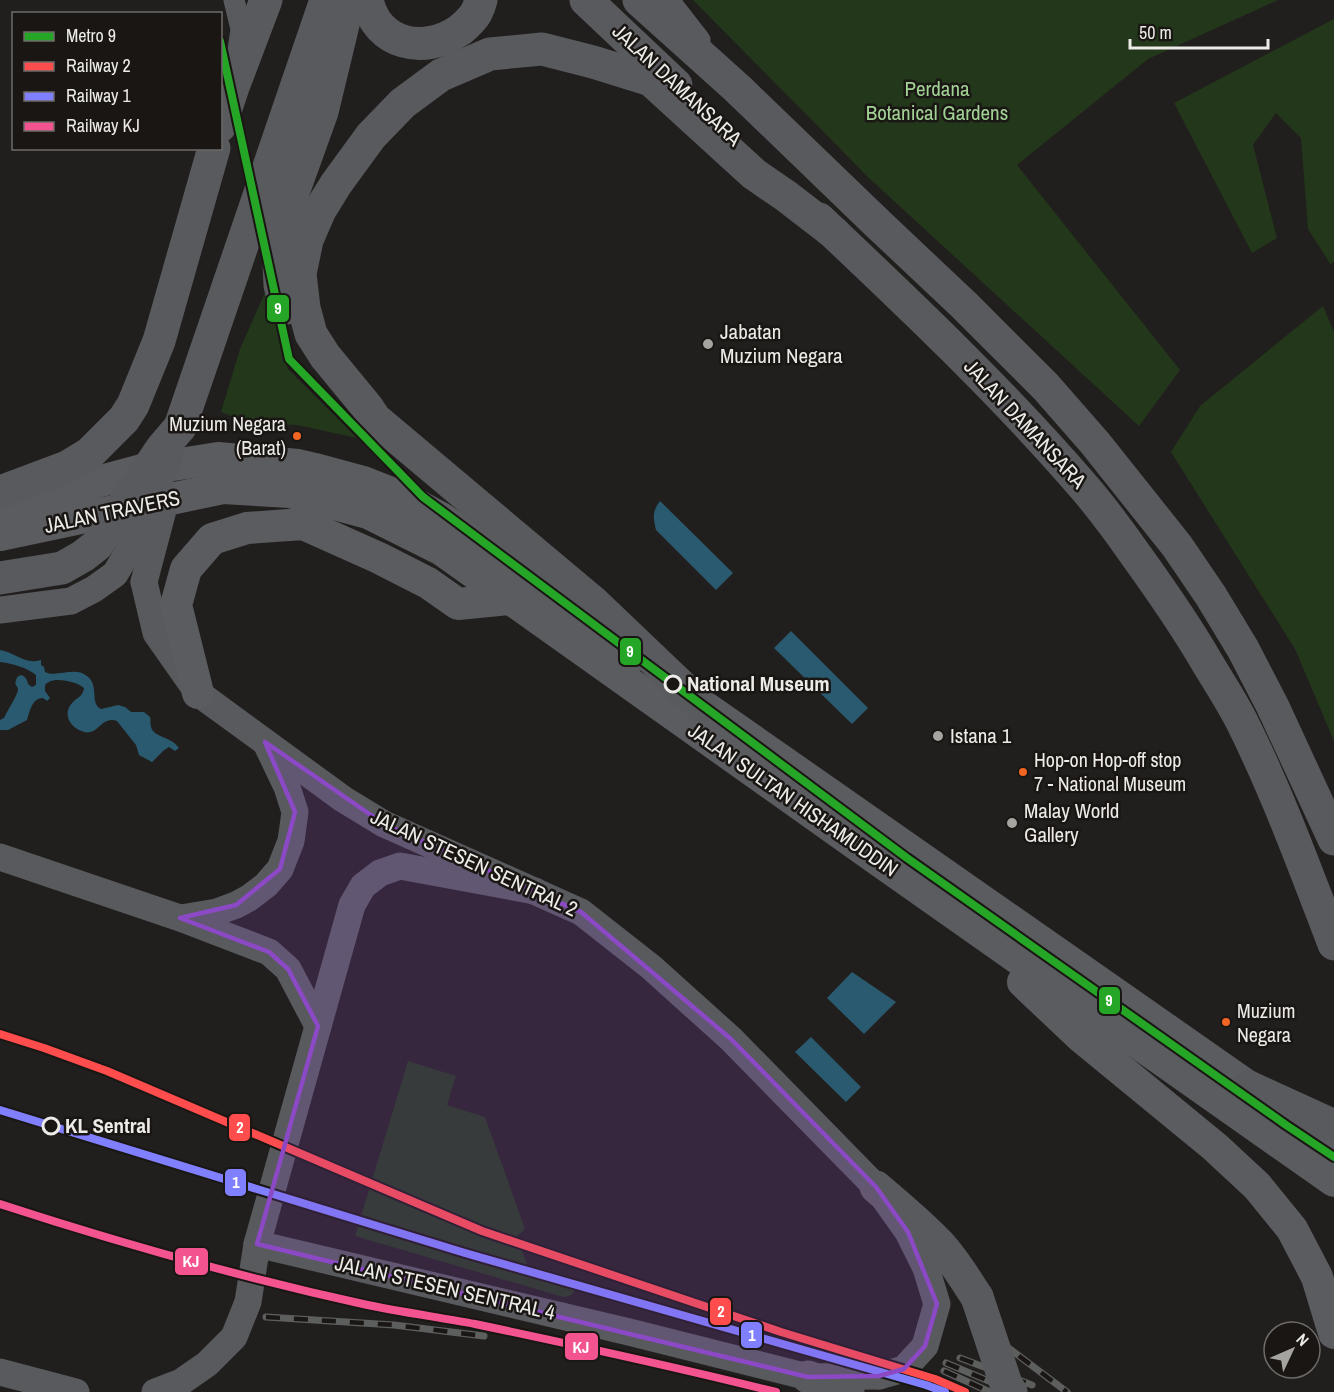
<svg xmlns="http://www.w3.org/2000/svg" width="1334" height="1392" font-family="'Archivo Narrow',sans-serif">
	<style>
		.green { fill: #23371b }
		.water { fill: #2a5a6f }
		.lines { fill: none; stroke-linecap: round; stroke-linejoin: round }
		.minor { stroke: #585a5e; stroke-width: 21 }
		.tertiary { stroke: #585a5e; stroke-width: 27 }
		.secondary { stroke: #5b5c60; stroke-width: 32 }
		.primary { stroke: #595a5e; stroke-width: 33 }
		.rail-casing { stroke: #5d5e5e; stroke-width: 7 }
		.rail { stroke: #191613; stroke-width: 4.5; stroke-dasharray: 14; stroke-linecap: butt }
		.tertiary-bridge { stroke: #585a5e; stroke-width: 27 }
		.primary-bridge { stroke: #595a5e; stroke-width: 33 }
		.rail-1-casing { stroke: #191613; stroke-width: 12 }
		.rail-2-casing { stroke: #191613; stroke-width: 12 }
		.rail-3-casing { stroke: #191613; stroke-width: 12 }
		.rail-1 { stroke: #ff4d4d; stroke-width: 8 }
		.rail-2 { stroke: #8080ff; stroke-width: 8 }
		.rail-3 { stroke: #f35490; stroke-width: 8 }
		.metro-1-casing { stroke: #191613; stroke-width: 12 }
		.metro-1 { stroke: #26a626; stroke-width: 8 }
		.marked { fill: #8c49c5; fill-opacity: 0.2; stroke: #8c49c5; stroke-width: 4.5; stroke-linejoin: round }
		.poi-dot { fill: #a6a4a1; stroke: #191613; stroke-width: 2 }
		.bus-dot { fill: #f26522; stroke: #191613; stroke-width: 2 }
		.stop-dot { fill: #191613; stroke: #edebe8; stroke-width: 3 }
		.labels { text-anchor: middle; stroke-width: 5; stroke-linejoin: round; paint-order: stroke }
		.bus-label { font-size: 20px; fill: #edebe8; stroke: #191613; text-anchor: start }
		.street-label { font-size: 21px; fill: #edebe8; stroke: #191613 }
		.park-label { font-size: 21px; fill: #a2d194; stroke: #191613 }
		.poi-label { font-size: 21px; fill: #edebe8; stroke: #191613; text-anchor: start }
		.stop-label { font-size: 21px; font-weight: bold; fill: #edebe8; stroke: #191613; text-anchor: start }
		.line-badge { stroke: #191613; stroke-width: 2 }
		.badge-label { font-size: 16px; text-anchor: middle; font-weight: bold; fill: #fff }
	</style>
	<rect width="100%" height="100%" fill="#211f1d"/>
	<g class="green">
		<polygon points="693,0 1278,0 1148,59 1017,165 1180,370 1139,426 870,179"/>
		<polygon points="1334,19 1334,261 1331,265 1308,229 1301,138 1276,113 1253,145 1277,238 1252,253 1174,103"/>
		<polygon points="267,288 288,369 357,438 297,425 248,423 221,412 240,349"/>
		<polygon points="1323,306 1334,332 1334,741 1295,649 1171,452 1200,406"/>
		<path d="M408 1061 456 1076 447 1105 485 1117 525 1229 516 1237 529 1269 577 1285C574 1293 572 1297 563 1297L355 1236Z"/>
	</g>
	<g class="water">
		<path d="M660 501 733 573 716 590 656 530C653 517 652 512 660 501Z"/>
		<polygon points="791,631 868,708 852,724 774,648"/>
		<path d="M0 650C17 653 24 665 41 660V665L44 667 45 672C57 678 74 666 87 676 100 686 89 703 101 709L118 705 125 707 131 712H144L150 717C151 720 150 724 151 727 154 738 171 736 179 748L175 751 169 747 163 751 152 762 139 755 136 745 117 721C99 715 99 740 79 730 68 724 63 712 73 702 78 697 83 696 84 688 78 682 57 677 49 682 44 684 45 686 45 691L50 698 47 701 43 698C32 698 30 711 27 720L8 730H0V720L4 718C7 711 17 696 18 690 18 685 14 686 16 680 19 671 27 676 28 684L32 687 36 685V675C28 668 11 663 0 662Z"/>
		<polygon points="852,972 896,1002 864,1034 827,998"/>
		<polygon points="811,1037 861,1087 846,1102 795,1052"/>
	</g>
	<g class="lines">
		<g class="minor">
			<polyline points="234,0 241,29 238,51"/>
			<polyline points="669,0 700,40"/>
		</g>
		<g class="tertiary">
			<polyline points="144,582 156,633 198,693 343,799 384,824 581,912 651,967 731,1039 876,1187 908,1232 926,1268"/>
			<polyline points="0,857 180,918 269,952 288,969 318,1026"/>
			<polyline points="535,891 400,866 380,873 363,886 352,905 257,1244 629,1332 808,1377 879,1376"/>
			<polyline points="181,918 217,912 236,905 249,898 266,885 280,869 291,841 295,812 287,787 267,745"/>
			<polyline points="0,1372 76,1392"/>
		</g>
		<g class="secondary">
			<polyline points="0,508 142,470 218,458 298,465 315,469 363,482 406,499 441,518 494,554 634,656"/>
			<polyline points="0,535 223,488 290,492 368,513 442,550 881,862 1334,1181"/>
			<polyline points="679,689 1249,1087 1334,1143"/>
			<polyline points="198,693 176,605 186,569 212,539 247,528 303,524 379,558 428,583 458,604 510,599"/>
			<polyline points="1023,982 1081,1037 1215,1147 1257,1186 1292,1229 1317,1277 1334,1333"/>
		</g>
		<g class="primary">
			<path d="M367 0C377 45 424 55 460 30 466 25 472 20 476 13 478 9 480 4 481 0"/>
			<polyline points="586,0 676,85"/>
			<polyline points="639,0 738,89 877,223 964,305 1046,387 1095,443 1177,546 1211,596 1243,649 1273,707 1334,839"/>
			<polyline points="220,126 233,87 266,0"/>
			<path d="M819 219C910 305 1001 391 1083 486 1102 508 1119 531 1135 554 1161 590 1186 626 1208 664 1220 684 1234 705 1244 726 1279 797 1306 871 1334 944"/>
			<polyline points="286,308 280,285 278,242 290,201 322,112 349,0"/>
			<polyline points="180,427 326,0"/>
			<polyline points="0,492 67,467 90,453 124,419 133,405 159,341 214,148"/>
			<polyline points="701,705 594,603 375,419 367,407 325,356 311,334 304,308 300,274 307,240 320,210 336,184 371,136 403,103 441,75 490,54 542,49 593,62 651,80 754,174 786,196 834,233"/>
			<polyline points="1249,1087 1334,1126"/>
			<path d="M876 1187C897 1205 919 1223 939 1244 954 1260 965 1279 977 1297"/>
			<polyline points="808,1377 848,1392"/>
		</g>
		<g class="rail-casing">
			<g id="rail">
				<polyline points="266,1317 394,1325 484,1336"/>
				<polyline points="974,1322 1067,1392"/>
				<polyline points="960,1358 1032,1385"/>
				<polyline points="946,1363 1015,1392"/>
				<polyline points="944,1371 990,1392"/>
			</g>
		</g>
		<use href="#rail" class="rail"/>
		<g class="tertiary-bridge">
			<polyline points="144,582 163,510"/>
			<polyline points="0,610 71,601 94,589 115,574 138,535 171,451"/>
			<polyline points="879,1376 904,1369 925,1346 937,1304 926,1268"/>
			<polyline points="155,1392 181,1382 207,1364 234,1337 248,1302 257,1244"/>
		</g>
		<g class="primary-bridge">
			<polyline points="0,578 62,568 83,556 97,545 162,448 180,427"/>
			<polyline points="977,1297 1006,1384 1011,1392"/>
		</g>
		<g class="rail-1-casing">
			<polyline id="rail-1" points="0,1034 44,1048 107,1071 482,1231 781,1332 935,1379 965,1392"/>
		</g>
		<g class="rail-2-casing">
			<polyline id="rail-2" points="0,1110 465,1253 926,1385 945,1392"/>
		</g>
		<g class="rail-3-casing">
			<path id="rail-3" d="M0 1204C120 1243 240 1277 363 1304 400 1312 438 1317 475 1324 575 1345 676 1367 776 1392"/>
		</g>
		<use href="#rail-1" class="rail-1"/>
		<use href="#rail-2" class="rail-2"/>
		<use href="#rail-3" class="rail-3"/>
		<g class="metro-1-casing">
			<polyline id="metro-1" points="220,41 289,359 423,497 907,858 1286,1125 1334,1157"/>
		</g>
		<use href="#metro-1" class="metro-1"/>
	</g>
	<path class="marked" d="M265 742 384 824 581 912 731 1039 876 1187 908 1232 937 1304 925 1346 904 1369 879 1376 808 1377 257 1244 318 1026 288 969 269 952 180 918 236 905 280 869 295 812Z"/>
	<g class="poi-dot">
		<circle cx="708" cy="344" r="6"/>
		<circle cx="938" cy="736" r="6"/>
		<circle cx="1012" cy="823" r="6"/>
	</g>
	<g class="bus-dot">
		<circle cx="297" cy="436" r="5"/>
		<circle cx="1023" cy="772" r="5"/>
		<circle cx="1226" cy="1022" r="5"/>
	</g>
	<g class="stop-dot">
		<circle cx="673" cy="684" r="8"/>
		<circle cx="51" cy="1126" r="8"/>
	</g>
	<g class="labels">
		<g class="bus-label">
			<text x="286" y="431" text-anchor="end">Muzium Negara<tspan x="286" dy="24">(Barat)</tspan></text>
			<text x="1034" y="767">Hop-on Hop-off stop<tspan x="1034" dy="24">7 - National Museum</tspan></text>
			<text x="1237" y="1018">Muzium<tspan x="1237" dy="24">Negara</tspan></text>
		</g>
		<g class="street-label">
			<text transform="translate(677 85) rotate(43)" y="7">JALAN DAMANSARA</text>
			<text transform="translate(1025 424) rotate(47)" y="7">JALAN DAMANSARA</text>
			<text transform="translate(112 512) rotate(-12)" y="7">JALAN TRAVERS</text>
			<text transform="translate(793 800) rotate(35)" y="7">JALAN SULTAN HISHAMUDDIN</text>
			<text transform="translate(474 863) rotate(25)" y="7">JALAN STESEN SENTRAL 2</text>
			<text transform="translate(445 1288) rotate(13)" y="7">JALAN STESEN SENTRAL 4</text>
		</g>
		<g class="park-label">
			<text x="937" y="96">Perdana<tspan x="937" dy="24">Botanical Gardens</tspan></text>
		</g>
		<g class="poi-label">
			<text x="720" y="339">Jabatan<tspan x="720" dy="24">Muzium Negara</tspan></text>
			<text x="950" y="743">Istana 1</text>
			<text x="1024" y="818">Malay World<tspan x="1024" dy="24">Gallery</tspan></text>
		</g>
		<g class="stop-label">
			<text x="687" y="691">National Museum</text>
			<text x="65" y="1133">KL Sentral</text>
		</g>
	</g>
	<g class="line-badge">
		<rect x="266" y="294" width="24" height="29" rx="6" fill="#26a626"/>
		<rect x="619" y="637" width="23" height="29" rx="6" fill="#26a626"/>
		<rect x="1098" y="986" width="23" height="29" rx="6" fill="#26a626"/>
		<rect x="228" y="1113" width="23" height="29" rx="6" fill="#ff4d4d"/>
		<rect x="224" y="1168" width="23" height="29" rx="6" fill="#8080ff"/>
		<rect x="174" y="1247" width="35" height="29" rx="6" fill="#f35490"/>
		<rect x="709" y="1297" width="23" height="29" rx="6" fill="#ff4d4d"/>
		<rect x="740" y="1321" width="23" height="28" rx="6" fill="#8080ff"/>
		<rect x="564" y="1332" width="35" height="29" rx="6" fill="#f35490"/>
	</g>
	<g class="badge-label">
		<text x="278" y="314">9</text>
		<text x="630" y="657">9</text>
		<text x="1109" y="1006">9</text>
		<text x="240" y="1133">2</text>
		<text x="236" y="1188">1</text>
		<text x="191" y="1267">KJ</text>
		<text x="721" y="1317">2</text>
		<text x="752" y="1341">1</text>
		<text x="581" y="1353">KJ</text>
	</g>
	<rect x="12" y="12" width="210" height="138" fill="#191613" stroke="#6e6b68" stroke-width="1.5"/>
	<rect x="24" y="32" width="30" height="9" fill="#26a626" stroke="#6e6b68" stroke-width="1.5"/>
	<text x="66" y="42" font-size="18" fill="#edebe8">Metro 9</text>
	<rect x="24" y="62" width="30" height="9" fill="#ff4d4d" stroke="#6e6b68" stroke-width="1.5"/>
	<text x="66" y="72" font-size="18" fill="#edebe8">Railway 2</text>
	<rect x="24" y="92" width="30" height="9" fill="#8080ff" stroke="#6e6b68" stroke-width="1.5"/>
	<text x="66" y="102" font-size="18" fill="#edebe8">Railway 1</text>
	<rect x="24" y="122" width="30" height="9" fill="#f35490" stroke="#6e6b68" stroke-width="1.5"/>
	<text x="66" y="132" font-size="18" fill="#edebe8">Railway KJ</text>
	<g transform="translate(1292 1350) rotate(46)"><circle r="28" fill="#191613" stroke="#6e6b68" stroke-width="1.5"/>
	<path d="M0-4.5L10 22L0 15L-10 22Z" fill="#a6a4a1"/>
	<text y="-9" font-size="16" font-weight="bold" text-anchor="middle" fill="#edebe8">N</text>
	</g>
	<path d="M1130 39v9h138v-9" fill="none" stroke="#edebe8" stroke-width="3"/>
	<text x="1139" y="39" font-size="18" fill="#edebe8" stroke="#191613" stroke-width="4.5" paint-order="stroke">50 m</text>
</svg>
